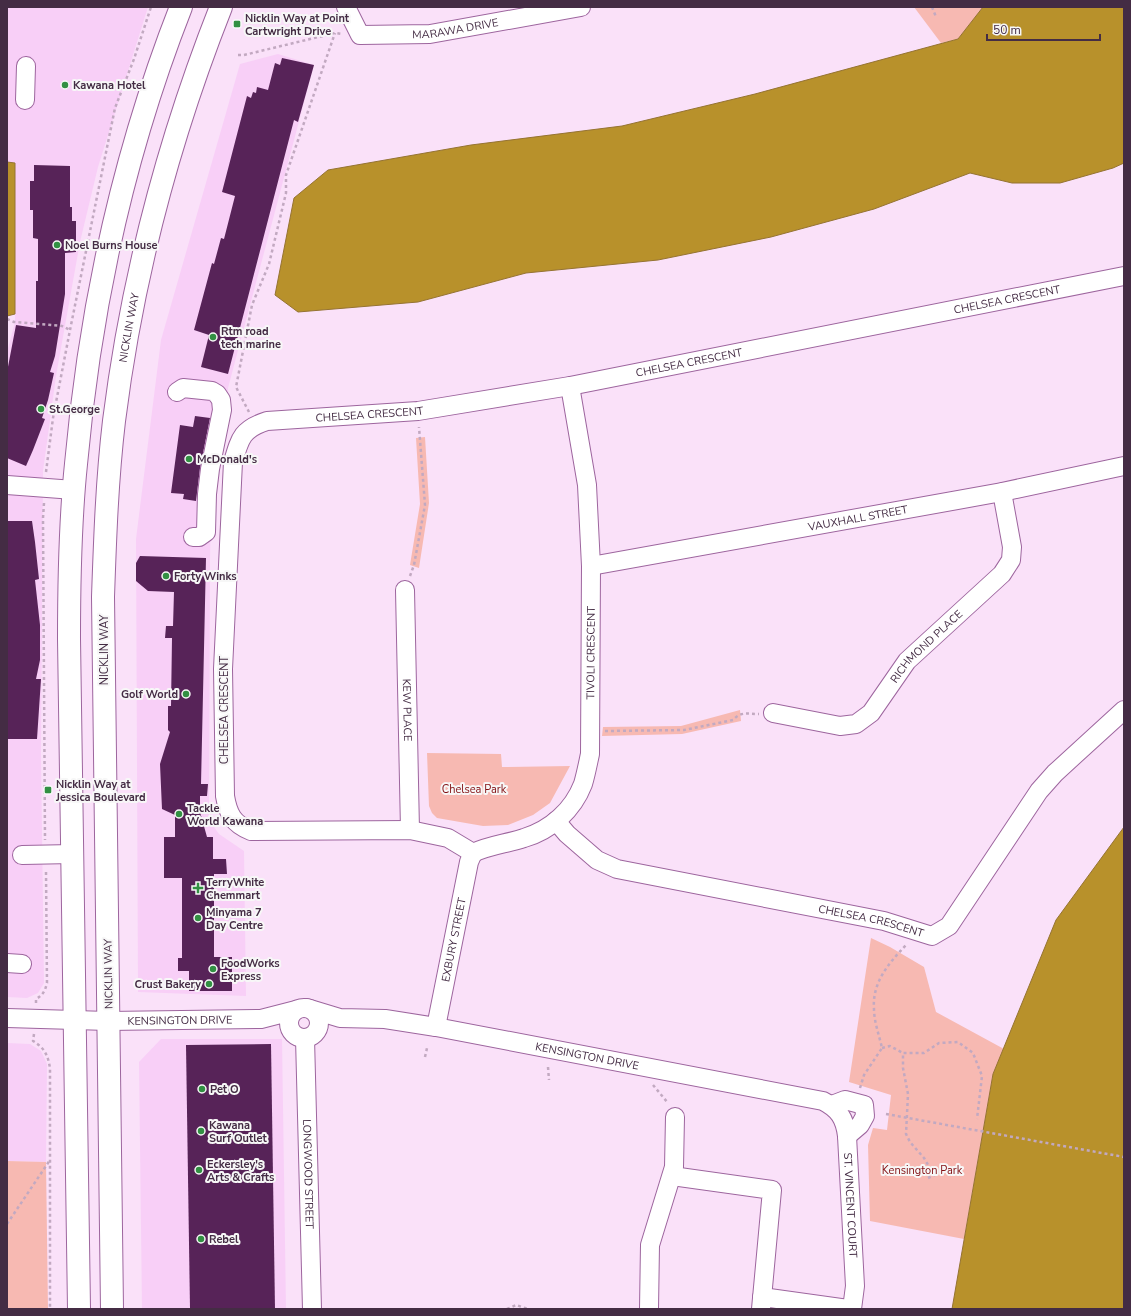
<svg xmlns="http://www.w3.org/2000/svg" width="1131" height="1316" font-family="'Nunito Sans',sans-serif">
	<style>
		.built { fill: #f8cff7 }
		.green { fill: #f7b9b2 }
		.water { fill: #b8912b; stroke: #957332 }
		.building { fill: #572358 }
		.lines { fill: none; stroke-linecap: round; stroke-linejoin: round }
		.minor-casing { stroke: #9d659e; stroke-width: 20 }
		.highway-casing { stroke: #9d659e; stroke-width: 24 }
		.path { stroke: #c2a9c1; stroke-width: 2.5; stroke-dasharray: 3 3; stroke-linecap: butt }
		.minor { stroke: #fff; stroke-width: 18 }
		.highway { stroke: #fff; stroke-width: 22 }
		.poi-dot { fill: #329043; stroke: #f7f7f7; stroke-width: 1.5 }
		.labels { text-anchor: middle; stroke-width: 4; stroke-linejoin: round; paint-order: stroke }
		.poi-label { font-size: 11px; font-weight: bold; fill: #442c44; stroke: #f7f7f7; text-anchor: start }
		.street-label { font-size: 11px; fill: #442c44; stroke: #f7f7f7 }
		.park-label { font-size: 11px; fill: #810e11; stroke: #f7f7f7 }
	</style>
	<rect width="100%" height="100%" fill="#fae1f9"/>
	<g class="built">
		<polygon points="7,7 148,7 98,167 80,242 56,376 43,471 41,755 44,983 38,993 27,998 7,997 7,352 15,322 15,163 7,162"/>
		<polygon points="278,54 314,65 228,388 229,415 211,503 210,561 209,820 219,834 244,851 246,996 138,992 136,539 161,340 240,64"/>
		<polygon points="161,1039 282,1039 286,1309 142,1309 139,1062"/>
		<polygon points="7,1043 30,1044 41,1051 47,1064 46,1162 7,1161"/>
	</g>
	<g class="green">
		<polygon points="914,7 983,7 958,39 941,43"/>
		<polygon points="425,437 429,503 419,568 410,565 420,504 416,438"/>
		<polygon points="740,710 741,721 682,734 602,736 603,727 681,726"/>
		<polygon points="427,753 501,754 502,767 570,766 550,803 533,815 508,825 483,826 437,818 432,813 429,806"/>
		<polygon points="871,938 890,947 924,967 936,1012 1004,1049 993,1074 964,1239 870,1221 868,1145 873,1128 887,1130 891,1095 849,1082"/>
		<polygon points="7,1161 46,1162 48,1309 7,1309"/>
	</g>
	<g class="water">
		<polygon points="983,7 1124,7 1124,163 1113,168 1060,183 1012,183 970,173 874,209 771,237 658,260 526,273 418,302 298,312 275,295 294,198 328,170 471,145 622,126 755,94 958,39"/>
		<polygon points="7,162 15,163 15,314 7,316"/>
		<polygon points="1124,827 1124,1309 952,1309 993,1074 1056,920"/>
	</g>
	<g class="building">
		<polygon points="282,58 314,65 298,122 294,120 228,374 201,367 209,335 194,330 212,263 214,264 221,238 224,239 235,196 222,192 247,96 251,98 253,92 256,93 257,87 268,90 275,63 280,65"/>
		<polygon points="34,165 70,166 70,207 72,207 72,221 76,221 76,252 65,253 65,294 55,356 50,372 54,373 48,400 42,418 45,419 33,450 26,466 7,458 7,372 16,325 36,328 36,281 38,281 38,239 33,238 33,210 30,210 30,181 34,181"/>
		<polygon points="195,416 210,418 200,468 196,501 183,499 184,494 171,493 180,425 193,427"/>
		<polygon points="7,521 32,521 35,542 39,579 35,580 40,625 40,660 36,679 41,679 37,739 7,739"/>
		<polygon points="140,556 206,558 201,784 208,784 207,796 200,796 200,812 207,837 213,837 213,859 226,859 227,874 214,874 214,957 232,957 232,991 189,991 189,971 178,971 178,958 182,958 182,878 164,878 164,837 175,837 175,815 162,809 160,764 170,732 168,730 168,706 171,706 172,638 165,638 166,626 173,626 174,592 148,591 136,581 136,563"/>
		<polygon points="271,1044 275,1309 190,1309 186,1045"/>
	</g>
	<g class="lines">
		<g class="minor-casing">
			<g id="minor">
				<path id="s1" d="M346 7 360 35 430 34 581 7"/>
				<polyline points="25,100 26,66"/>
				<polyline points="177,392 183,388 212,391 217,394 221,400 222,410 210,469 207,494 206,532 199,537 193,537"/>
				<polyline points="7,485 74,490"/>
				<path id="s2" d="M591 566 1002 492 1124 466"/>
				<path id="s3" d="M405 590 410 830"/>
				<path id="s4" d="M773 713 840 726 856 724 871 713 907 661 1002 574 1011 560 1012 547 1002 492"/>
				<path id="s5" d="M556 821 567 834 597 860 617 869 884 921 932 936 949 926 1039 791 1055 773 1124 710"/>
				<path id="s6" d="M473 853 448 838 410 830 251 831C233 824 228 814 225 796L223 669 233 462C240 438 242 429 267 421L418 411 570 386 1124 276"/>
				<path id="s7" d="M473 853C490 845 506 844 524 838 551 830 573 810 583 784 586 774 588 763 590 754L591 566 587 485 570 386"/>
				<polyline points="22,855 73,854"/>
				<polyline points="7,963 22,964"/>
				<path id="s8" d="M307 1008 340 1018 385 1019 436 1027 823 1101C839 1109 845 1119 847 1136L855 1286 852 1309"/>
				<circle cx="304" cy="1023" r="15"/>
				<path id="s9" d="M7 1018 108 1021 261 1019 296 1010"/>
				<path id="s10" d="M436 1027 469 862 473 853"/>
				<path id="s11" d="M305 1038 312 1309"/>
				<polyline points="832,1105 845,1100 864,1105 865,1116 860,1125 847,1136"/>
				<polyline points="672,1176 772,1190 761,1309"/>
				<polyline points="762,1297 848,1309"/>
				<polyline points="649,1309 650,1245 674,1167 675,1117"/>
			</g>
		</g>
		<g class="highway-casing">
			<g id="highway">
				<path d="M79 1309 69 639C69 580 70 522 76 464 90 308 124 152 181 7"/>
				<path id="s12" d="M112 1309 103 597C105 539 107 480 114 421 132 278 168 141 221 7"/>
			</g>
		</g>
		<g class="path">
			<polyline points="932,7 936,17"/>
			<polyline points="238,55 244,55 335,33 342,34"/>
			<polyline points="7,319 14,322 62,326 70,330"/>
			<polyline points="249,412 236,387 252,305 269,264 286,193 286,175 335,33"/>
			<polyline points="46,472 53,418 70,330 115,108 134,59 151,7"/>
			<polyline points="44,503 43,518 45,840"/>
			<polyline points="410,576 414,565 425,505 419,427"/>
			<path d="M605 731 684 730 733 720C741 711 748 714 759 714"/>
			<path d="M36 1003V999C43 995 45 991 47 983L46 871"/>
			<path d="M34 1034 33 1041C45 1048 48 1056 50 1068V1309"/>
			<polyline points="882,1048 890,1046 903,1053"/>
			<polyline points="425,1057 427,1048"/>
			<polyline points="548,1067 549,1080"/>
			<polyline points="653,1085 668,1103"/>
			<path d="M860 1088 864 1075 882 1048C879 1035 874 1021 874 1009 872 982 889 963 906 945"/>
			<polyline points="886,1114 1124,1157"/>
			<polyline points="934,1175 924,1158 910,1142 906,1134 908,1094 903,1068 903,1053 924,1053 939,1043 958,1042 973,1053 982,1076 977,1119"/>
			<polyline points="928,1178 939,1173"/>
			<polyline points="7,1224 50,1160"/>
			<polyline points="507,1309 516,1305 528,1309"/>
		</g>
		<use href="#minor" class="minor"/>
		<use href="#highway" class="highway"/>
	</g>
	<g class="poi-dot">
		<rect x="233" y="20" width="8" height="8" rx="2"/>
		<circle cx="65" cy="85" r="4"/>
		<circle cx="57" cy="245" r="4"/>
		<circle cx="213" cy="337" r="4"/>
		<circle cx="41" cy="409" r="4"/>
		<circle cx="189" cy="459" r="4"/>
		<circle cx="166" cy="576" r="4"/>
		<circle cx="186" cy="694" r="4"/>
		<rect x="44" y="786" width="8" height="8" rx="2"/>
		<circle cx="179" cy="814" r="4"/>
		<path d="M196 882h4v4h4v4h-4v4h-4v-4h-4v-4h4z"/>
		<circle cx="198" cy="918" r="4"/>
		<circle cx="213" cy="969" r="4"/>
		<circle cx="209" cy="984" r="4"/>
		<circle cx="202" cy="1089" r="4"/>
		<circle cx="201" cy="1131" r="4"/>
		<circle cx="199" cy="1170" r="4"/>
		<circle cx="201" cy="1239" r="4"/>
	</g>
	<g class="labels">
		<g class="poi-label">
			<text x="245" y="22">Nicklin Way at Point<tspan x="245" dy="13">Cartwright Drive</tspan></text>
			<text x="73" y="89">Kawana Hotel</text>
			<text x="65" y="249">Noel Burns House</text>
			<text x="221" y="335">Rtm road<tspan x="221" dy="13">tech marine</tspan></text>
			<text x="49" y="413">St.George</text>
			<text x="197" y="463">McDonald's</text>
			<text x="174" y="580">Forty Winks</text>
			<text x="178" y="698" text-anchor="end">Golf World</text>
			<text x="56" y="788">Nicklin Way at<tspan x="56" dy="13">Jessica Boulevard</tspan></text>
			<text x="187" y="812">Tackle<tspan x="187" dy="13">World Kawana</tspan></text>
			<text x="206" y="886">TerryWhite<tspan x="206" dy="13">Chemmart</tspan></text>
			<text x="206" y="916">Minyama 7<tspan x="206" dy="13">Day Centre</tspan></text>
			<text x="221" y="967">FoodWorks<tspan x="221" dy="13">Express</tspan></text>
			<text x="201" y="988" text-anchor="end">Crust Bakery</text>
			<text x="210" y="1093">Pet O</text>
			<text x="209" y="1129">Kawana<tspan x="209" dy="13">Surf Outlet</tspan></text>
			<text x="207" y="1168">Eckersley's<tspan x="207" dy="13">Arts &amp; Crafts</tspan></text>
			<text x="209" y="1243">Rebel</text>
		</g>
		<g class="street-label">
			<text dy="4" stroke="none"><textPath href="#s1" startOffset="127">MARAWA DRIVE</textPath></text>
			<text dy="4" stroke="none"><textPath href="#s6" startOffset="1415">CHELSEA CRESCENT</textPath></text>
			<text dy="4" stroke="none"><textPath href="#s12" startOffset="983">NICKLIN WAY</textPath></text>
			<text dy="4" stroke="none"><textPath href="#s6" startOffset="1091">CHELSEA CRESCENT</textPath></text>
			<text dy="4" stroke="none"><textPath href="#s6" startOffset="767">CHELSEA CRESCENT</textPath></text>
			<text dy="4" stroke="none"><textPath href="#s2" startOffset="271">VAUXHALL STREET</textPath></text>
			<text dy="4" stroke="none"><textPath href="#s4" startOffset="190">RICHMOND PLACE</textPath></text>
			<text transform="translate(104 650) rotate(-90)" y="4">NICKLIN WAY</text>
			<text dy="4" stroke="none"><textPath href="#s7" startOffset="268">TIVOLI CRESCENT</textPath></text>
			<text transform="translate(224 710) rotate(-90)" y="4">CHELSEA CRESCENT</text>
			<text dy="4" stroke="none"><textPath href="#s3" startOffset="120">KEW PLACE</textPath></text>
			<text dy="4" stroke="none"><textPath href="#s5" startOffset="338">CHELSEA CRESCENT</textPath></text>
			<text dy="4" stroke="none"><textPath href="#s10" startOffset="89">EXBURY STREET</textPath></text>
			<text transform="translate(108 974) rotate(-91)" y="4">NICKLIN WAY</text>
			<text dy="4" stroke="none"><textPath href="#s9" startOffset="173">KENSINGTON DRIVE</textPath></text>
			<text dy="4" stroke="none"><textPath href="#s8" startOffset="285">KENSINGTON DRIVE</textPath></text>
			<text dy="4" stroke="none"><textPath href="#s11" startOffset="136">LONGWOOD STREET</textPath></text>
			<text dy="4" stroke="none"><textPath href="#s8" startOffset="639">ST. VINCENT COURT</textPath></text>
		</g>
		<g class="park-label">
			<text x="474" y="793">Chelsea Park</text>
			<text x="922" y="1174">Kensington Park</text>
		</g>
	</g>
	<rect width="1131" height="1316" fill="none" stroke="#442c44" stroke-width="16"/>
	<path d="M987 34v6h113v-6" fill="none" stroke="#442c44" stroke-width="2"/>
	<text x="993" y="34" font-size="12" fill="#442c44" stroke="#f7f7f7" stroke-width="3" paint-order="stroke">50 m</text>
</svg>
